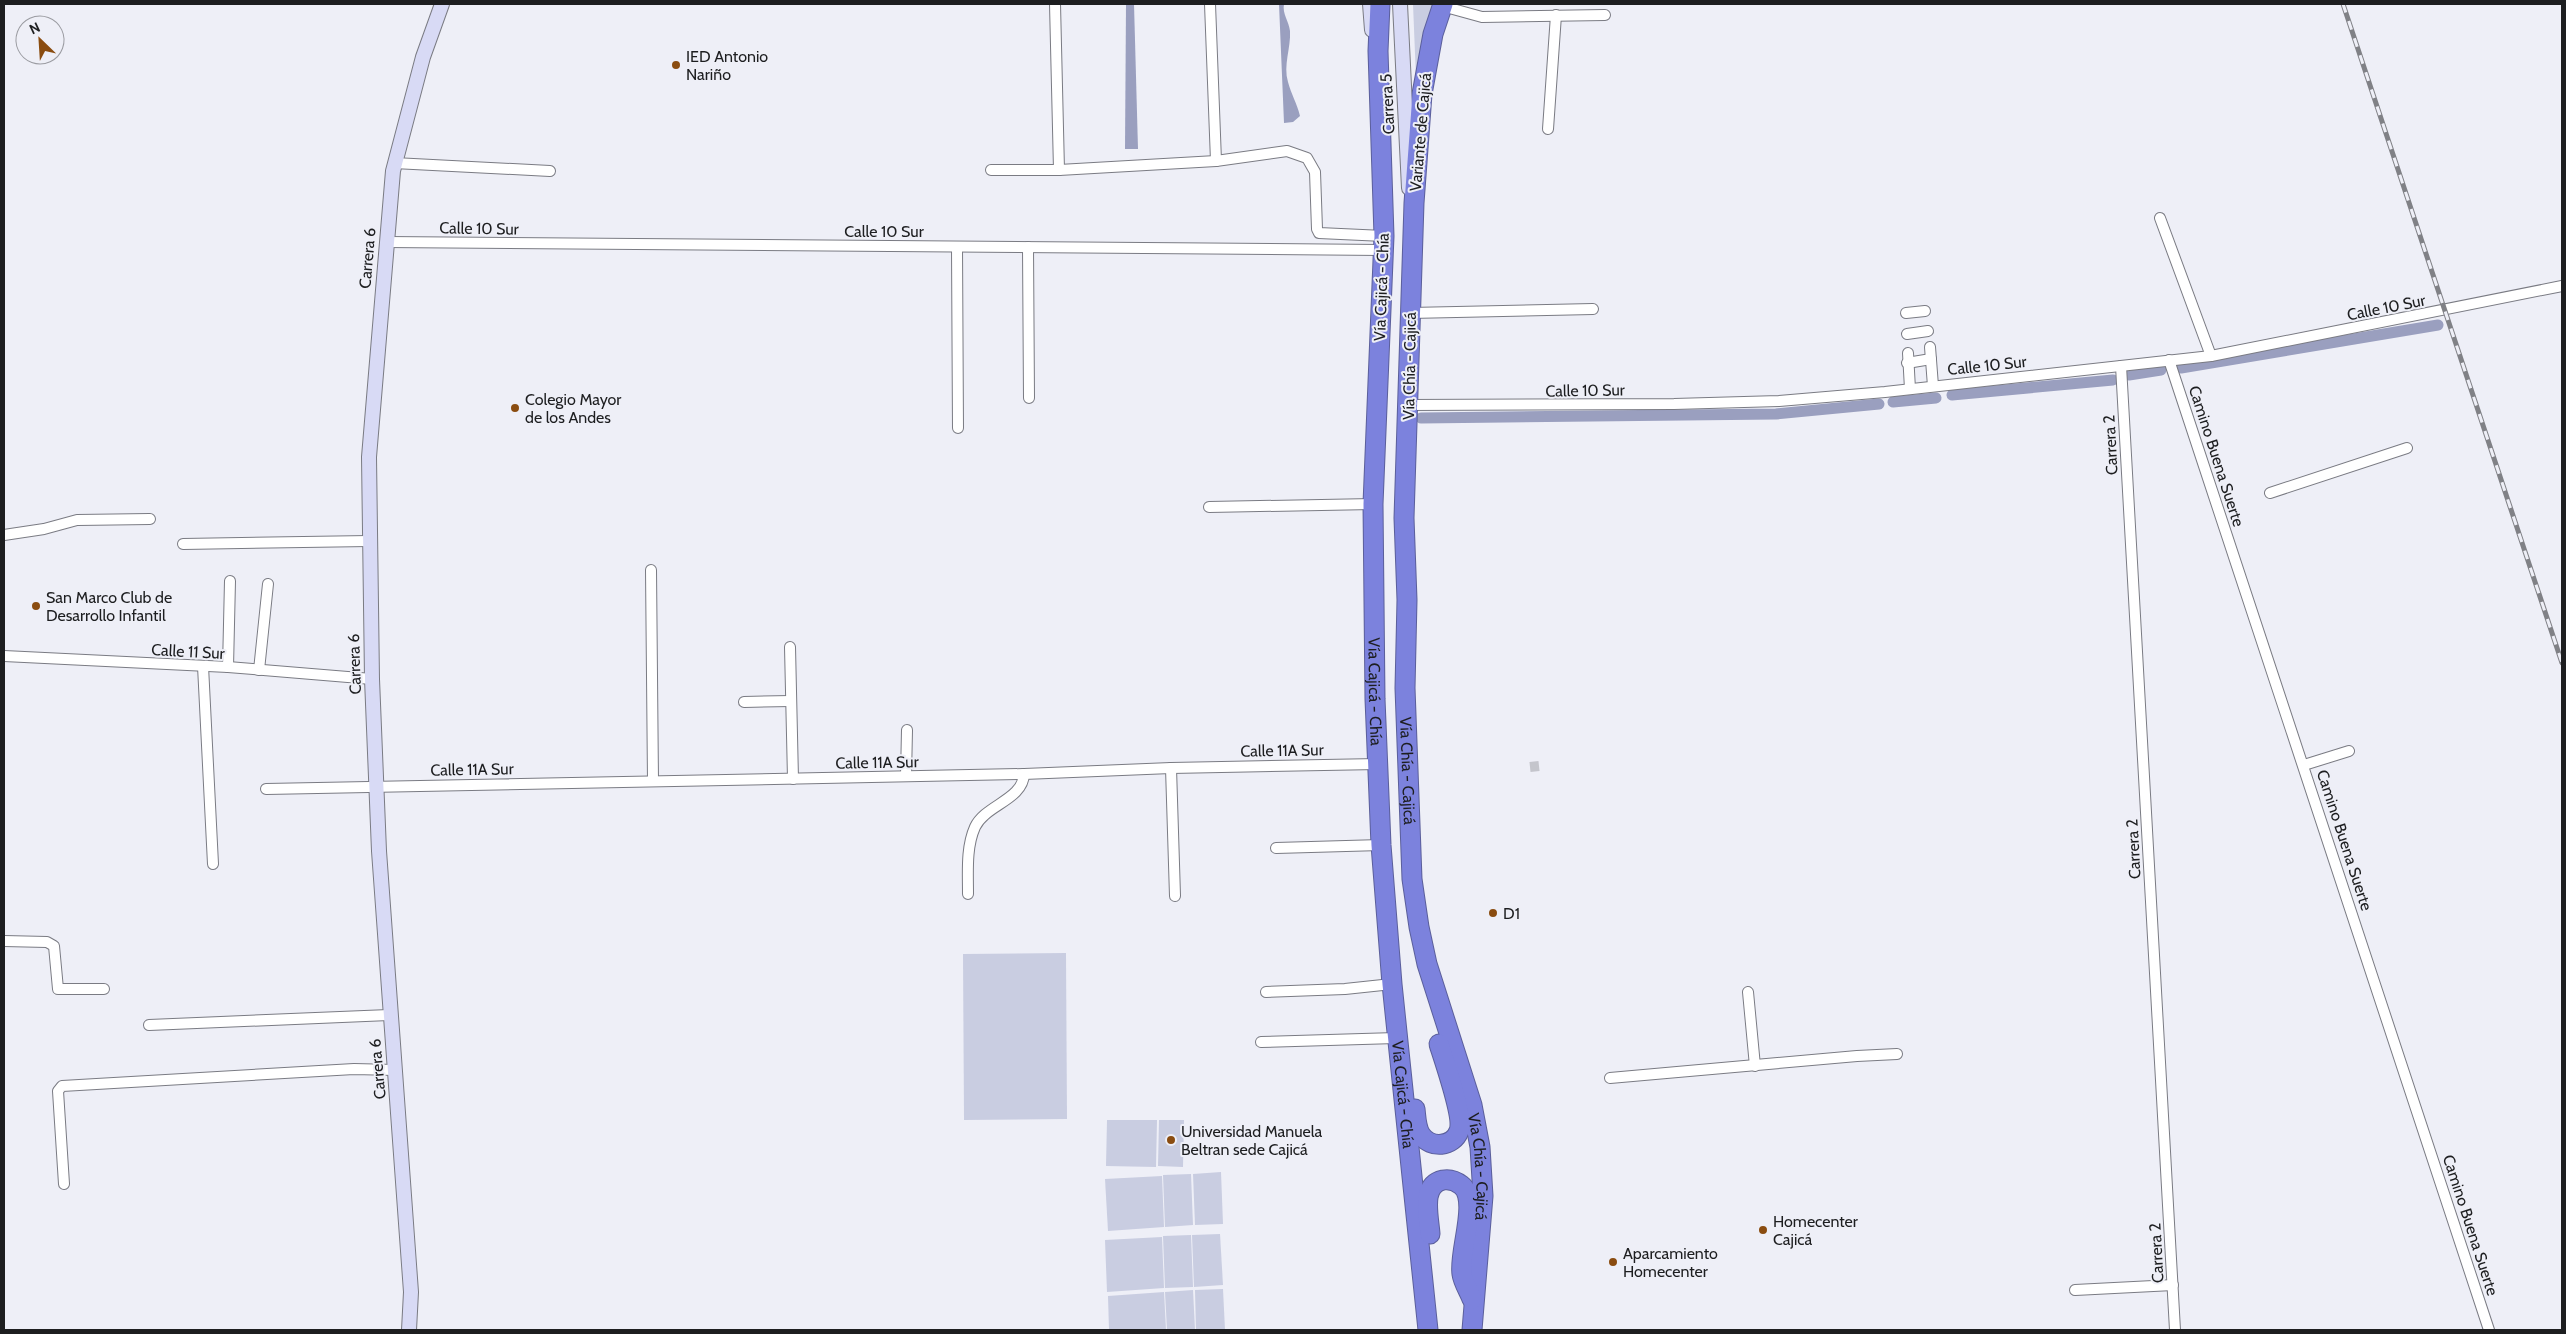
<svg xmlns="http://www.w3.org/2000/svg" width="2566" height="1334" font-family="Cabin,sans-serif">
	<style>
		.green { fill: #c9cde1 }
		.water { fill: #9a9fbf }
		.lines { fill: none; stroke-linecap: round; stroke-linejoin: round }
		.canal { stroke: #9a9fbf; stroke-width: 11 }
		.street-tunnel { stroke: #c4c5cc; stroke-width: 10; stroke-dasharray: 10 5; stroke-linecap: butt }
		.street-casing { stroke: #7a7b83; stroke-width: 12 }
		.secondary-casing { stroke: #7a7b83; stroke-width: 16 }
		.highway-casing { stroke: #5b5f9b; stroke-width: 21 }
		.street { stroke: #fff; stroke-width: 10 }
		.secondary { stroke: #d8daf5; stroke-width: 14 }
		.highway { stroke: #7c82dd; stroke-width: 19 }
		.rail-casing { stroke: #808186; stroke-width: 5 }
		.rail { stroke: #eeeff7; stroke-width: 3; stroke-dasharray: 9; stroke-linecap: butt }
		.poi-dot { fill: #8a4c10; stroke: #eeeff7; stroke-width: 2 }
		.labels { text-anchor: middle; stroke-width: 4; stroke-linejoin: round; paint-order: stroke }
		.poi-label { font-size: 16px; fill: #1d1e20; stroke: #eeeff7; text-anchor: start }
		.street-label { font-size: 16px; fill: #1d1e20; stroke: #eeeff7 }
	</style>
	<rect width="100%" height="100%" fill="#eeeff7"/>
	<g class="green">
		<polygon points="1413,4 1442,4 1416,78"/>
		<polygon points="1066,953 1067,1119 964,1120 963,954"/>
		<polygon points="1107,1120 1157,1120 1156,1167 1106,1166"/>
		<polygon points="1159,1120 1184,1120 1183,1167 1158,1166"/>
		<polygon points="1221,1172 1223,1224 1195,1225 1193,1174"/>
		<polygon points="1191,1174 1193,1225 1165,1227 1163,1175"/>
		<polygon points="1162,1176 1164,1227 1108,1231 1105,1179"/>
		<polygon points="1220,1234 1223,1285 1194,1287 1192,1235"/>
		<polygon points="1191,1235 1193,1287 1165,1288 1163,1236"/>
		<polygon points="1162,1237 1164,1288 1107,1292 1105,1240"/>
		<polygon points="1223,1289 1225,1330 1196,1330 1195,1290"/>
		<polygon points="1193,1290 1195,1330 1167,1330 1165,1292"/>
		<polygon points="1164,1292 1166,1330 1109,1330 1108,1296"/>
	</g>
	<g class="water">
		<polygon points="1126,4 1134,4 1138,149 1125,149"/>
		<path d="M1279 4H1284C1282 14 1289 21 1290 31 1291 48 1283 65 1288 82 1291 94 1297 103 1300 116L1293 122 1284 123Z"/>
	</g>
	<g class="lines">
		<g class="canal">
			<polyline points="2181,368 2438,325"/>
			<polyline points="2129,375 2161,370"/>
			<polyline points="1952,395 2113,380"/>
			<polyline points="1893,402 1936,398"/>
			<polyline points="1421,418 1776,414 1879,404"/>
		</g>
		<polyline class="street-tunnel" points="1530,767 1539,766"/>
		<g class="street-casing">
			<g id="street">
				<polyline points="1055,4 1059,170"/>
				<polyline points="1210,4 1216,161"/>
				<polyline points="1442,6 1482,17 1605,15"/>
				<polyline points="1548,129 1556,15"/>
				<polyline points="394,163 550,171"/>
				<polyline points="991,170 1059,170 1216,161 1287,151 1307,158 1315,172 1317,229 1319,233 1384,236"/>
				<polyline points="2160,218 2211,356"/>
				<polyline points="386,242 1382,250"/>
				<polyline points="957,247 958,428"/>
				<polyline points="1028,247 1029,398"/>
				<polyline points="1410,313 1593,309"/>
				<polyline points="1906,313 1925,311"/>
				<polyline points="1907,334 1928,331"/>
				<polyline points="1930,347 1933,386"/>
				<polyline points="1908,353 1910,389"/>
				<polyline points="2169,360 2489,1330"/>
				<polyline points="1907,363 1931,359"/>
				<polyline points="2121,366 2175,1330"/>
				<polyline points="1408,405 1674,404 1779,401 1885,392 2211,356 2562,286"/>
				<polyline points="2270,493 2407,448"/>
				<polyline points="1209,507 1373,504"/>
				<polyline points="4,535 44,529 77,520 150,519"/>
				<polyline points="183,544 369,541"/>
				<polyline points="651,570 653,781"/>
				<polyline points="790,647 793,779"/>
				<polyline points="4,656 228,667 372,679"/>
				<polyline points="203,666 213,864"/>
				<polyline points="228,667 230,581"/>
				<polyline points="259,670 268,584"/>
				<polyline points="744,702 791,701"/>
				<polyline points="2304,765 2349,751"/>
				<polyline points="1171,768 1175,896"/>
				<polyline points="906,776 907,730"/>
				<polyline points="266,789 1024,774 1171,768 1378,764"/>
				<polyline points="1276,848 1381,845"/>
				<path d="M968 894C968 872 966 847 975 827 985 805 1023 800 1024 774"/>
				<polyline points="4,941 47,942 54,946 58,989 104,989"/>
				<polyline points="1266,992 1345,989 1392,984"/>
				<polyline points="1748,992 1755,1066"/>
				<polyline points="149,1025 389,1015"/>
				<polyline points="1261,1042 1396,1038"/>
				<polyline points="1610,1078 1857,1056 1897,1054"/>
				<polyline points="64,1184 58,1091 62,1086 354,1069 395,1070"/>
				<polyline points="2075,1290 2173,1285"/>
			</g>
		</g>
		<g class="secondary-casing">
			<g id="secondary">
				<polyline points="1370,4 1372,30"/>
				<polyline points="1400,4 1409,188"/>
				<polyline points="409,1330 411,1292 379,851 372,679 369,457 393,171 423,57 442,4"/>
			</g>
		</g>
		<g class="highway-casing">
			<g id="highway">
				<path id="s1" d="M1380 4 1378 51 1384 236 1373 504 1375 699 1381 845 1392 984 1428 1330"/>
				<path id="s2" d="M1443 4 1433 34 1422 94 1414 203 1404 518 1407 600 1405 688 1412 879 1419 927 1427 964 1472 1105 1480 1147 1483 1196 1472 1330"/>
				<path d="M1415 1109C1416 1117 1416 1128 1421 1135 1431 1149 1453 1147 1459 1131 1464 1117 1444 1060 1439 1044"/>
				<path d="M1430 1234C1429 1217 1420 1185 1443 1180 1449 1179 1456 1181 1461 1185 1480 1199 1458 1253 1462 1274 1463 1282 1469 1291 1472 1299"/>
			</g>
		</g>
		<use href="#street" class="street"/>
		<use href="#secondary" class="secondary"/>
		<use href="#highway" class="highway"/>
		<g class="rail-casing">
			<polyline id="rail" points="2343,4 2562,663"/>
		</g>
		<use href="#rail" class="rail"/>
	</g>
	<g class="poi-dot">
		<circle cx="676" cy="65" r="5"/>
		<circle cx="515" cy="408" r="5"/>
		<circle cx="36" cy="606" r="5"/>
		<circle cx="1493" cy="913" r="5"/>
		<circle cx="1171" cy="1140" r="5"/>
		<circle cx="1763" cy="1230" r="5"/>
		<circle cx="1613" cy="1262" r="5"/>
	</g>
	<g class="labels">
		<g class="poi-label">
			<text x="686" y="62">IED Antonio<tspan x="686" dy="18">Nariño</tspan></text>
			<text x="525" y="405">Colegio Mayor<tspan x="525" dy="18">de los Andes</tspan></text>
			<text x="46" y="603">San Marco Club de<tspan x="46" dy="18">Desarrollo Infantil</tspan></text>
			<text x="1503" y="919">D1</text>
			<text x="1181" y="1137">Universidad Manuela<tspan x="1181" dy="18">Beltran sede Cajicá</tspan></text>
			<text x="1773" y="1227">Homecenter<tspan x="1773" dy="18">Cajicá</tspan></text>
			<text x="1623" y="1259">Aparcamiento<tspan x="1623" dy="18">Homecenter</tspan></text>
		</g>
		<g class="street-label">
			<text transform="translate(1387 104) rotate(-93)" y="6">Carrera 5</text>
			<text transform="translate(1420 132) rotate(-85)" y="6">Variante de Cajicá</text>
			<text transform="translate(479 228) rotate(1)" y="6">Calle 10 Sur</text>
			<text x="884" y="237">Calle 10 Sur</text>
			<text transform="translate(367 258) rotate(-85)" y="6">Carrera 6</text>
			<text transform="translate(1381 287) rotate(-88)" y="6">Vía Cajicá - Chía</text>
			<text transform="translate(2386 307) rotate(-11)" y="6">Calle 10 Sur</text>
			<text transform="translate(1987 365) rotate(-6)" y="6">Calle 10 Sur</text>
			<text transform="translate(1409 366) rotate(-89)" y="6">Vía Chía - Cajicá</text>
			<text transform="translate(1585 390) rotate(-1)" y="6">Calle 10 Sur</text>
			<text transform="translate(2110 445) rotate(-93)" y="6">Carrera 2</text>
			<text transform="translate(2217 456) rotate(72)" y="6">Camino Buena Suerte</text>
			<text transform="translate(188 651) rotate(3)" y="6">Calle 11 Sur</text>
			<text transform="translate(354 664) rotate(-92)" y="6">Carrera 6</text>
			<text dy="6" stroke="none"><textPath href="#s1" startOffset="688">Vía Cajicá - Chía</textPath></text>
			<text transform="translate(1282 750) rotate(-1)" y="6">Calle 11A Sur</text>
			<text transform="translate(877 762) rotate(-1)" y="6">Calle 11A Sur</text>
			<text transform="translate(472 769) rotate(-1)" y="6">Calle 11A Sur</text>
			<text dy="6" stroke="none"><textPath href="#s2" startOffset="770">Vía Chía - Cajicá</textPath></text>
			<text transform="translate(2345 840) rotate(72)" y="6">Camino Buena Suerte</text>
			<text transform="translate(2133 849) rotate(-93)" y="6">Carrera 2</text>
			<text transform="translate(377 1069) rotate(-95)" y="6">Carrera 6</text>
			<text dy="6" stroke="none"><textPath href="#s1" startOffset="1092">Vía Cajicá - Chía</textPath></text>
			<text dy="6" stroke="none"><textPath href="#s2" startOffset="1175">Vía Chía - Cajicá</textPath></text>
			<text transform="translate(2471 1225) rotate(72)" y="6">Camino Buena Suerte</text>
			<text transform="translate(2156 1253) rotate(-93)" y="6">Carrera 2</text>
		</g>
	</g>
	<rect width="2566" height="1334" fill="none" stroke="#1d1e20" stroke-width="10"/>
	<g transform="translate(40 40) rotate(335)"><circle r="24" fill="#eeeff7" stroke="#9a9ba1"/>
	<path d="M0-4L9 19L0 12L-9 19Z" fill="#8a4c10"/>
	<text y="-8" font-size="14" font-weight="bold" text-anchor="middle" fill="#1d1e20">N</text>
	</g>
</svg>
